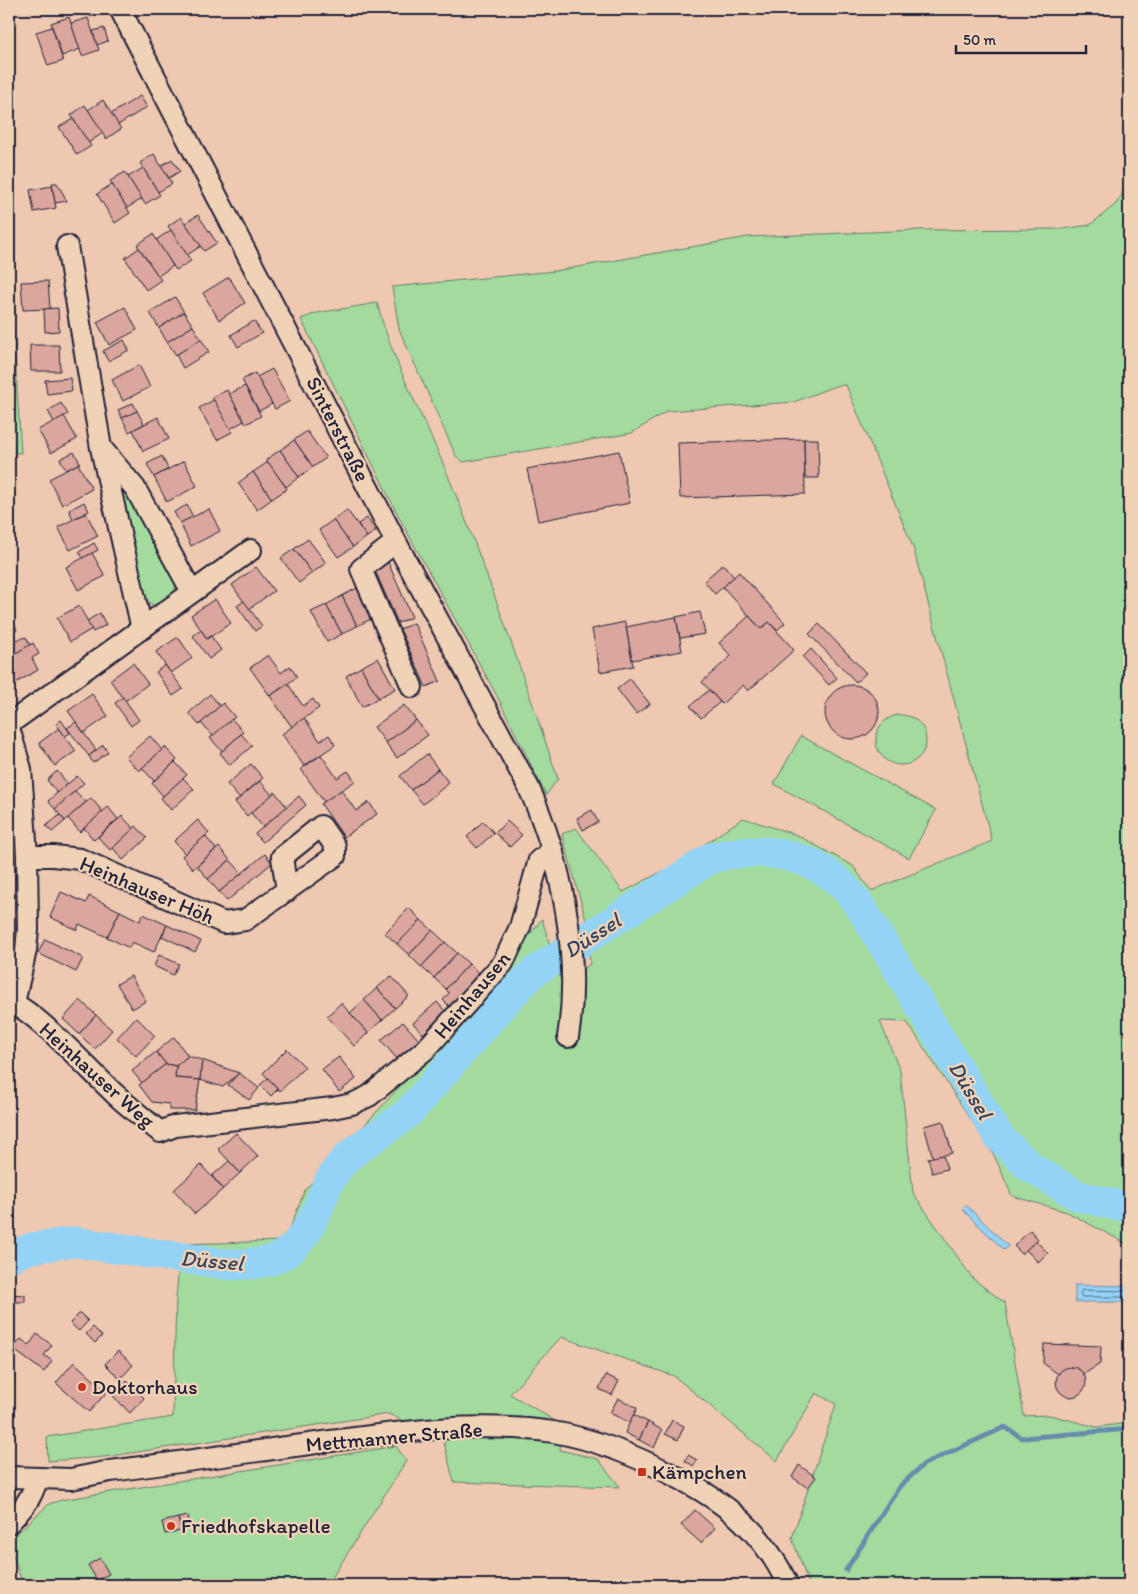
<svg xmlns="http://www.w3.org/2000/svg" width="1138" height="1594" font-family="Itim,sans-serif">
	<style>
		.green { fill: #a3db9f; stroke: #627e6d }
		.water { fill: #95d3f6; stroke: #678cab }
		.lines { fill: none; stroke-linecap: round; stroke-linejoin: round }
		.shore { stroke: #506986; stroke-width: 1 }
		.stream { stroke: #678cab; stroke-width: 5 }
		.river { stroke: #95d3f6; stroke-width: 31 }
		.building { fill: #dba69d; stroke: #22223b }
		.minor-casing { stroke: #22223b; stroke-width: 24 }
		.minor { stroke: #f0d2b6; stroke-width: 20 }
		.poi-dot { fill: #c8321e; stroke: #f0d2b6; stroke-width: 2 }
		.labels { text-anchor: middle; stroke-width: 4.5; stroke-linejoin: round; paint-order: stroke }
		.street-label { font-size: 21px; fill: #22223b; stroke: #f0d2b6 }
		.poi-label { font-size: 21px; fill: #22223b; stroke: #f0d2b6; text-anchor: start }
		.water-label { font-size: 22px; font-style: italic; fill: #394560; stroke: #f0d2b6 }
	</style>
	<rect width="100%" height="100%" fill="#eec8b1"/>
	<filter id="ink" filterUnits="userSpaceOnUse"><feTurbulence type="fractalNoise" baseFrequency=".02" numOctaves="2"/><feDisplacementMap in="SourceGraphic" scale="10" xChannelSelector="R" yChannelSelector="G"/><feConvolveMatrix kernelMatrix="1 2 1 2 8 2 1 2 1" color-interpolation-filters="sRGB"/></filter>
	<g filter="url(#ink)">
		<g class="green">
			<polygon points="1129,183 1129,1245 1067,1212 1012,1196 994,1155 907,1022 880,1021 900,1071 913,1193 973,1279 1005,1303 1024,1416 1050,1415 1096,1427 1129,1423 1129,1585 809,1585 792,1538 836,1404 816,1393 777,1461 674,1376 561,1337 510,1394 562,1425 560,1450 598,1459 620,1487 454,1482 443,1439 389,1414 104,1457 48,1461 47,1437 173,1417 176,1298 181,1244 285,1241 305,1190 469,1011 542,919 562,984 590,964 586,920 562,834 576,828 623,892 676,864 743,818 797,835 853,866 871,891 992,841 913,547 846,385 835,386 794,402 667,411 632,433 463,462 456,456 399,329 392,287 555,271 748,237 920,230 1062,229 1090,225 1116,204"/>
			<polygon points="9,254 21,453 9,452"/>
			<path d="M377 303C392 361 422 414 445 468 487 570 523 675 558 779L546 795 496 694 400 519 301 319 317 313Z"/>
			<polygon points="123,492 129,494 175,583 175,595 158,606 151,604 145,598 120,499"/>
			<circle cx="901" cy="740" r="25"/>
			<polygon points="801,736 936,810 909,858 774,784"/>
			<polygon points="396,1446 406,1461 328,1584 23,1585 9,1544 9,1541 49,1504 61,1500"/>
		</g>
		<g class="water">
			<polygon points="966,1205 1008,1246 1004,1250 962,1209"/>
			<polygon points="1075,1285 1129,1286 1129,1302 1075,1302"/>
		</g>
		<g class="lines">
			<polyline class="shore" points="1129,1291 1082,1290 1080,1294 1082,1297 1129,1297"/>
			<polyline class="stream" points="846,1570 899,1487 924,1464 1005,1427 1022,1438 1129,1429"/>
			<path class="river" d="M9 1257 32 1248 74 1242 225 1264C278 1267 298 1254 319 1206 324 1193 329 1179 338 1168 357 1144 389 1131 412 1109L508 998 534 972 711 858C754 846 804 851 839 882 848 890 855 900 862 909L999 1137 1030 1167 1078 1196 1129 1208"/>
		</g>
		<g class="building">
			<polygon points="87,9 95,9 97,13 91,17"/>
			<polygon points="69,17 80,49 62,56 51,23"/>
			<polygon points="88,18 99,50 82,56 71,23"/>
			<polygon points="52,27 63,61 48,66 36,32"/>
			<polygon points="104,28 108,41 97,45 93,31"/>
			<polygon points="140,96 147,107 118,125 111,114"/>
			<polygon points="103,100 121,129 106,139 88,110"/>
			<polygon points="85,105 103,133 88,143 71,115"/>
			<polygon points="73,119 91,146 77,155 59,127"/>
			<polygon points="154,154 172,184 158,192 140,163"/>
			<polygon points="172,159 180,171 169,178 161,166"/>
			<polygon points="143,168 160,195 145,204 128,177"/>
			<polygon points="125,172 142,199 127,208 110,181"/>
			<polygon points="52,183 57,183 67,201 55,203"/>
			<polygon points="112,184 130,213 115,223 97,194"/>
			<polygon points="52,186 56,208 34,212 30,190"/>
			<polygon points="198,215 217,243 204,251 185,223"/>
			<polygon points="181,217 201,246 187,255 168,226"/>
			<polygon points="171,230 191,261 176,270 156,240"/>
			<polygon points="153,234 173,266 158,276 137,245"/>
			<polygon points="139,248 161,280 146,290 125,258"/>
			<polygon points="229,277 245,303 219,320 203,293"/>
			<polygon points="48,281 50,309 23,310 21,282"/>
			<polygon points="175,297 184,312 159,328 150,313"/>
			<polygon points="125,307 137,330 109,345 97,322"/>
			<polygon points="58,308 59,331 45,332 44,309"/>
			<polygon points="184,312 193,326 167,342 159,328"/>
			<polygon points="254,321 262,333 238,347 231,335"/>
			<polygon points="193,326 201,339 176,355 167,342"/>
			<polygon points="201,339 209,352 183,368 176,355"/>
			<polygon points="124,340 129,350 108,361 103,351"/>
			<polygon points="30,345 59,345 60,371 31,371"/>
			<polygon points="139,365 150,387 123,401 112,380"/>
			<polygon points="272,369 290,401 275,409 257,377"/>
			<polygon points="255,373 272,404 259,411 242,380"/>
			<polygon points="70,378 72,391 47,394 45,380"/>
			<polygon points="245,386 261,416 246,424 229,394"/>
			<polygon points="227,390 244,421 230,429 212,398"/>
			<polygon points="214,400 232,432 217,440 199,408"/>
			<polygon points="61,403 68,414 54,422 48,411"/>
			<polygon points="133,403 137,411 122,418 118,410"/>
			<polygon points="137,411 144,424 129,432 122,418"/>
			<polygon points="64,416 77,439 51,453 38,430"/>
			<polygon points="158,417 169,439 143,451 133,430"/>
			<polygon points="307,431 326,458 313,467 294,440"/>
			<polygon points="804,439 805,494 680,498 678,443"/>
			<polygon points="804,439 818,439 819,478 805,478"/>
			<polygon points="294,440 313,467 299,477 280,450"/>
			<polygon points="280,450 299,477 286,487 266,460"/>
			<polygon points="619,451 630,503 538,521 527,469"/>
			<polygon points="74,452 80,463 66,470 60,459"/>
			<polygon points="162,456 168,469 154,477 147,464"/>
			<polygon points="184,461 197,486 167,502 154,477"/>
			<polygon points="268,462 287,489 272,499 253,472"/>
			<polygon points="78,464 92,489 62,505 49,479"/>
			<polygon points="253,472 272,499 257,510 238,483"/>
			<polygon points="84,502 89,511 73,519 69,510"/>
			<polygon points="187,505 193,517 180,523 174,512"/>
			<polygon points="209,509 220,531 191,546 180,523"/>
			<polygon points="347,510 367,537 353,547 333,520"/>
			<polygon points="86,513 98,536 70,550 58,527"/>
			<polygon points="367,518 376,531 367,537 358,524"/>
			<polygon points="333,520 353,547 338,557 319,530"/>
			<polygon points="308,539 326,563 312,573 294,549"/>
			<polygon points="94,543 98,550 83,558 79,552"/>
			<polygon points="294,549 312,573 299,583 281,558"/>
			<polygon points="92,553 105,576 78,590 66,567"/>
			<polygon points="387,560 412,617 398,623 373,566"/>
			<polygon points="723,564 734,577 715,594 704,581"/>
			<polygon points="256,567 274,591 249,609 232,585"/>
			<polygon points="739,572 785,623 777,630 769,622 761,629 723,587"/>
			<polygon points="357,588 373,618 357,626 342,596"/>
			<polygon points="342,596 357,626 342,634 326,605"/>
			<polygon points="215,599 231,623 207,639 191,615"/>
			<polygon points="244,601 262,626 255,631 237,606"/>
			<polygon points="326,605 342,634 327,642 311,612"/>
			<polygon points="79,606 92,629 70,642 57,618"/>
			<polygon points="700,612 705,634 680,638 676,617"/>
			<polygon points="100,613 106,625 93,632 87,621"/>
			<polygon points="749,616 761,629 769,622 794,650 748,691 743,685 722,704 702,682 731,656 719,643"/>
			<polygon points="12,617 17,630 9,632 9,618"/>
			<polygon points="676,617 682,651 632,660 626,627"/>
			<polygon points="625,622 633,666 600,672 592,629"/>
			<polygon points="414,623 440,681 426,687 400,629"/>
			<polygon points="819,624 866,673 856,682 809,634"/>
			<polygon points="201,630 207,639 211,636 221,650 209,659 193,636"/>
			<polygon points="26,637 30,645 9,657 9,642"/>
			<polygon points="178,637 192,658 171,673 156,652"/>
			<polygon points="33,643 39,654 32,658 38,670 14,684 9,675 9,657"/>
			<polygon points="811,649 837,678 829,685 803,657"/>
			<polygon points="268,655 281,673 290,666 297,677 270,696 250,668"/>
			<polygon points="378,658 395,689 378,698 361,667"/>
			<polygon points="133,663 148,684 125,701 110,680"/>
			<polygon points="165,665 183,689 173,696 156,672"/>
			<polygon points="361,667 378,698 362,707 346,676"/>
			<polygon points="630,679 650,704 636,714 617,689"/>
			<polygon points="288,684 303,706 313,699 319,708 292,727 270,696"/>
			<circle cx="852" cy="712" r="27"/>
			<polygon points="709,690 720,702 701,718 690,706"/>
			<polygon points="92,694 108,716 84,733 68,711"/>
			<polygon points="210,694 220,706 199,725 189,713"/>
			<polygon points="123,697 139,720 131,726 115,703"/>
			<polygon points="223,703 235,717 213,736 201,723"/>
			<polygon points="404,705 416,720 386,743 374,727"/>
			<polygon points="304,718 320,741 329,735 335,745 304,766 282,734"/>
			<polygon points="232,719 243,732 222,751 210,738"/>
			<polygon points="61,720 70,733 65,736 56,724"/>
			<polygon points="416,720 428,735 397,758 386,743"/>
			<polygon points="76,722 96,750 89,756 67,728"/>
			<polygon points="59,728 76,751 55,766 39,743"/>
			<polygon points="241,734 252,746 230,765 220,753"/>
			<polygon points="150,736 162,750 139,771 126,757"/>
			<polygon points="103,745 108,752 93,763 89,756"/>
			<polygon points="165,747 177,760 154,781 142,768"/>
			<polygon points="427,754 438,769 411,790 400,776"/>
			<polygon points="321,755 337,778 348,771 355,781 324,802 301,769"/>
			<polygon points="175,762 187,775 163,796 152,783"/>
			<polygon points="251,764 263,778 239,798 227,784"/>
			<polygon points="438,769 449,783 423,804 411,790"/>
			<polygon points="57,771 68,784 57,793 47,780"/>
			<polygon points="77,776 84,783 55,809 48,801"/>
			<polygon points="183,778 194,789 171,810 161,798"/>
			<polygon points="260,781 272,795 247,816 235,802"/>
			<polygon points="341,790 356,811 369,802 377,814 344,837 321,804"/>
			<polygon points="75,791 86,802 65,821 55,809"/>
			<polygon points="275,792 287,807 263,827 251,813"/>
			<polygon points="299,796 306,805 263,842 255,834"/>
			<polygon points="91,798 103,812 80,832 68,818"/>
			<polygon points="108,807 118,819 94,840 84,828"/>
			<polygon points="592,810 598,822 583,830 577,818"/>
			<polygon points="60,815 65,821 52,832 46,826"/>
			<polygon points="122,816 134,829 110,850 98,837"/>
			<polygon points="198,820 209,833 185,854 174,841"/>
			<polygon points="483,821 494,833 477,848 467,837"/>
			<polygon points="507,821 522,835 510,847 495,833"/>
			<polygon points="136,826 147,838 123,860 113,848"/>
			<polygon points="205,836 216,849 193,869 182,856"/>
			<polygon points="219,847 230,860 208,879 197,866"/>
			<polygon points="265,854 272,863 227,901 219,892"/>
			<polygon points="230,860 242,873 219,892 208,879"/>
			<polygon points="61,892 86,903 89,896 120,911 107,937 79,924 77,930 50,917"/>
			<polygon points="409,908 421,920 397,944 385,933"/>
			<polygon points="120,911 140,921 143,914 167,925 154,952 132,942 129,948 107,937"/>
			<polygon points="421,920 432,930 409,955 397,944"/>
			<polygon points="167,925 201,941 195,952 162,936"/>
			<polygon points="432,930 445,942 421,967 409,955"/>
			<polygon points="45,939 83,958 76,972 38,953"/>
			<polygon points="445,942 457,953 434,978 421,967"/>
			<polygon points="457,953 469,964 446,989 434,978"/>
			<polygon points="159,955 179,964 173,975 154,966"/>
			<polygon points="469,964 481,975 451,1008 443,1000 449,993 446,989"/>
			<polygon points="131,976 146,1001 132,1009 117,984"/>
			<polygon points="391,976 409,996 395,1008 377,988"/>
			<polygon points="377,988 395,1008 382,1020 364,1000"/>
			<polygon points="80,1000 96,1015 79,1034 63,1019"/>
			<polygon points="364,1000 382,1020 368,1033 350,1013"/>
			<polygon points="437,1002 446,1012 423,1034 413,1023"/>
			<polygon points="341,1003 368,1033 354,1046 327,1016"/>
			<polygon points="96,1015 112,1030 95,1049 79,1034"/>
			<polygon points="136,1017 155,1036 136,1056 117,1038"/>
			<polygon points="403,1022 419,1040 397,1059 381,1040"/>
			<polygon points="174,1037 188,1056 176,1066 166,1064 156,1052"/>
			<polygon points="287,1049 305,1067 280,1091 263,1073"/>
			<polygon points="156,1052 166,1064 142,1083 132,1071"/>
			<polygon points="188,1056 202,1060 200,1080 175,1078 176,1066"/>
			<polygon points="339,1057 356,1079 339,1092 322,1069"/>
			<polygon points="202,1060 239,1073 223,1087 200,1080"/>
			<polygon points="166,1064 176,1066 175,1078 200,1080 195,1110 169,1110 169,1104 152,1102 139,1085"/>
			<polygon points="239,1073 259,1088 249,1100 228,1085"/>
			<polygon points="268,1078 278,1089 271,1096 260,1085"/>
			<polygon points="943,1121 952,1153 933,1158 924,1126"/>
			<polygon points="236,1133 258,1156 240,1173 218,1149"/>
			<polygon points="943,1155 947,1169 932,1173 928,1158"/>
			<polygon points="229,1161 240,1173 223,1189 212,1176"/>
			<polygon points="201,1165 223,1189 195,1214 174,1190"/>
			<polygon points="1030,1230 1038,1239 1022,1254 1014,1246"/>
			<polygon points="1036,1241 1048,1253 1038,1262 1026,1250"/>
			<polygon points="9,1294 25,1295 25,1302 9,1302"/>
			<polygon points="80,1313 88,1321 79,1331 70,1323"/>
			<polygon points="93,1327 102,1336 95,1343 86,1334"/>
			<polygon points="37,1334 52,1345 44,1355 52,1361 44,1372 13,1349 21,1339 29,1345"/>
			<polygon points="1044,1344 1101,1346 1100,1364 1084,1374 1079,1369 1071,1367 1058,1374 1043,1363"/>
			<polygon points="118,1351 133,1365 120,1379 105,1364"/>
			<polygon points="74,1362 107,1392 89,1412 56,1383"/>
			<rect x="1126" y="1366" width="3" height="15"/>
			<circle cx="1071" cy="1382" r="15"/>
			<polygon points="9,1371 15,1372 11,1415 9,1415"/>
			<polygon points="606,1375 619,1381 612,1395 599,1389"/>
			<polygon points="127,1381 144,1398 130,1413 113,1396"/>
			<polygon points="618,1398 637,1408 630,1423 610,1413"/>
			<polygon points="9,1415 14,1415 9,1458"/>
			<polygon points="633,1415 648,1422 639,1440 625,1433"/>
			<polygon points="672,1420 684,1426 678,1440 665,1434"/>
			<polygon points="648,1422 662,1430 654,1448 639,1440"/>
			<polygon points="688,1455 697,1460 694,1466 685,1461"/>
			<polygon points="799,1465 816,1477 808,1488 792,1477"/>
			<polygon points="695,1510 715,1528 701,1543 681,1525"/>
			<polygon points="188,1516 191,1528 181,1531 178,1518"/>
			<polygon points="178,1518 181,1531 165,1534 162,1522"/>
			<polygon points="100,1558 109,1574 97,1580 88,1565"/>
			<rect x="9" y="1574" width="2" height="11"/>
		</g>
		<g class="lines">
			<g class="minor-casing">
				<g id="minor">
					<path d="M120 9 396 542 528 786C562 860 581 956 568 1037"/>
					<polyline points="67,246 101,448 142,629"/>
					<polyline points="103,450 135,488 192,592"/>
					<polyline points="396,542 361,569 412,687"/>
					<polyline points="9,724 251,550"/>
					<polyline points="9,728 21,769 27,856 28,929 26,950 14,1003"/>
					<polyline points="27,856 53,856 80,859 224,923 245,920 335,856 335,846 321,826 282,857 287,891"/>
					<path d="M9 1002C33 1008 95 1076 116 1095 130 1108 146 1120 160 1132L175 1126 333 1108 352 1104 369 1096 426 1049 503 963 520 927 539 860 553 851"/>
					<path d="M9 1477 71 1479 110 1471C183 1462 257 1451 331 1441 404 1431 479 1421 553 1432 595 1439 636 1456 673 1475 726 1502 763 1531 788 1585"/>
					<path d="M9 1523C22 1509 32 1499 37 1479"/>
				</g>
			</g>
			<use href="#minor" class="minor"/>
		</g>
	</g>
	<g class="poi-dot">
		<circle cx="82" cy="1387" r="5"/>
		<rect x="637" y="1467" width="10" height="10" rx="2.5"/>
		<circle cx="171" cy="1526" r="5"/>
	</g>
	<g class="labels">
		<g class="street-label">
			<text transform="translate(338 429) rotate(63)" y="7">Sinterstraße</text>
			<text transform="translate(147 890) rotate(23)" y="7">Heinhauser Höh</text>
			<text transform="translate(472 995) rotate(-50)" y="7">Heinhausen</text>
			<text transform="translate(97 1075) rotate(42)" y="7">Heinhauser Weg</text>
			<text transform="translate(394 1437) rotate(-5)" y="7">Mettmanner Straße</text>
		</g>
		<g class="poi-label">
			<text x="92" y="1394">Doktorhaus</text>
			<text x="652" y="1479">Kämpchen</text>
			<text x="181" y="1533">Friedhofskapelle</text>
		</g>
		<g class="water-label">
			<text transform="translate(592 935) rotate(-33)" y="8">Düssel</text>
			<text transform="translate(971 1090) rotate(59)" y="8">Düssel</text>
			<text transform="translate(212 1260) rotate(5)" y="8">Düssel</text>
		</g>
	</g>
	<rect width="1138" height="1594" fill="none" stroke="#f0d2b6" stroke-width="30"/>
	<rect x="15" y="15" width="1108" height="1564" fill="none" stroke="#22223b" stroke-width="2" filter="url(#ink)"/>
	<path d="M956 45v8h130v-8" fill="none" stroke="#22223b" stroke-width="2.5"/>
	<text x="963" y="45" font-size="15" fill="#22223b" stroke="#f0d2b6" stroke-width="4" paint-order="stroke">50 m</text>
</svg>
